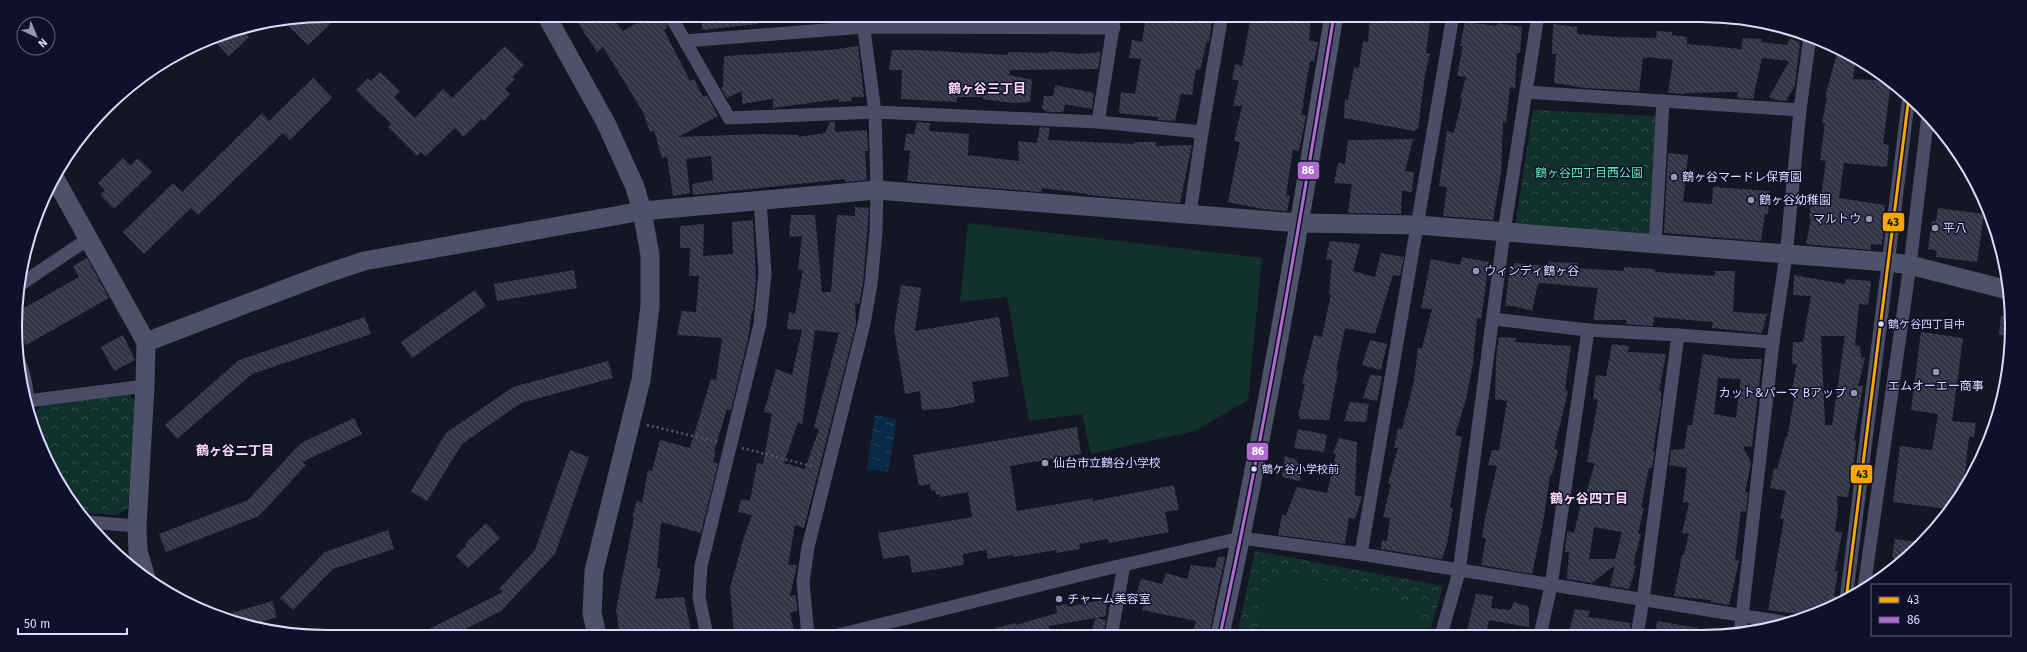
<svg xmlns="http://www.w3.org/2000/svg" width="2027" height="652" font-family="'Fira Sans','Noto Sans JP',sans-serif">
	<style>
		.forest { fill: url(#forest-crowns) }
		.pitch { fill: #12302c }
		.water { fill: url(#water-ripples) }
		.building { fill: url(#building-back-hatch); fill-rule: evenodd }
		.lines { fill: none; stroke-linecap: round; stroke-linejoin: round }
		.path { stroke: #485d67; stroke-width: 2.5; stroke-dasharray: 2 3; stroke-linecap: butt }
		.street { stroke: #4a4d65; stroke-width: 13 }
		.secondary { stroke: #4d526a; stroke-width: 19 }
		.bus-1-casing { stroke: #0f102a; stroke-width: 6 }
		.bus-2-casing { stroke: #0f102a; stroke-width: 6 }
		.bus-1 { stroke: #f7a600; stroke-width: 3 }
		.bus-2 { stroke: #b06ccc; stroke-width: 3 }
		.poi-dot { fill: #9496b2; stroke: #0f102a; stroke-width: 1.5 }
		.bus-dot { fill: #d8dbff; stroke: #0f102a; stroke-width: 1.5 }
		.labels { text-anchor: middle; stroke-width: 3; stroke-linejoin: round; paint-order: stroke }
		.bus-label { font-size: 11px; fill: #d8dbff; stroke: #0f102a; text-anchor: start }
		.park-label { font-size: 12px; fill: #5ee6ab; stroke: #0f102a }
		.poi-label { font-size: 12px; fill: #d8dbff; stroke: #0f102a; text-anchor: start }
		.neighbourhood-label { font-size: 13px; font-weight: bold; fill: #ffdaf8; stroke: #0f102a }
		.rim { fill: none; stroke: #d8dbff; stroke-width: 2 }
		.line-badge { stroke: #0f102a; stroke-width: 1.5 }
		.badge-label { font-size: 11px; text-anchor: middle; font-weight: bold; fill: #fff }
		.pale-badge-label { font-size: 11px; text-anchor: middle; font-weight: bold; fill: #111 }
	</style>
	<defs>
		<pattern id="forest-crowns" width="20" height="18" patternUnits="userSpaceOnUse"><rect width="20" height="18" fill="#12302c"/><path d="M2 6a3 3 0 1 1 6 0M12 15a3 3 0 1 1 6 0" fill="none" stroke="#344d4c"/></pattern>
		<pattern id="water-ripples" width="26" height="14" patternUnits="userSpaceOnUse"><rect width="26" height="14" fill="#092a47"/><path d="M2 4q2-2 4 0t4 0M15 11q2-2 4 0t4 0" fill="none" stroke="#2c4863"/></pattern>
		<pattern id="building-back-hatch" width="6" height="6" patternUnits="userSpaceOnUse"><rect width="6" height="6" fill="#333446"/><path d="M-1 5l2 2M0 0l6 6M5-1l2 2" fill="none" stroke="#505162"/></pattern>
	</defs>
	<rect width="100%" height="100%" fill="#151624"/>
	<g class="forest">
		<polygon points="993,15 1104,15 1104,22 993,19"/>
		<polygon points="1533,110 1658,116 1649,240 1515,226"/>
		<polygon points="129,394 135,401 128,508 117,515 79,512 68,499 35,428 36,412 42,404"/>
		<polygon points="1255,551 1443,586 1429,635 1237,635"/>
	</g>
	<g class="pitch">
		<polygon points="968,223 1262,258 1248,400 1195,431 1091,454 1082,414 1029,421 1007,297 960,302"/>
		<path d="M1291 572 1423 606 1415 635H1263C1262 625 1258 604 1263 595 1268 585 1282 576 1291 572Z"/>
	</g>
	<polygon class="water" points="875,415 897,419 888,472 867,469"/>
	<g class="building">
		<polygon points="326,15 340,15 308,45 288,25 295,18"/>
		<polygon points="573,15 610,15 623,31 651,15 662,15 668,28 664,30 690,81 694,79 703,97 707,95 718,116 678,137 763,134 798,135 798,137 825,133 830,122 835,122 835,132 867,130 868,151 865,151 867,180 845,182 845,179 693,195 692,184 713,180 711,156 686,159 690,193 673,196 667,157 662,158 654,130 650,132 643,112 603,47 597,52"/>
		<polygon points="702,15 758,15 758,24 702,30"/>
		<polygon points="1146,15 1168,15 1168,17 1212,22 1209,42 1207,41 1200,70 1196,69 1192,95 1181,94 1175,121 1158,120 1158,117 1119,113 1121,92 1135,94 1141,59 1129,58 1132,40 1142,42"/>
		<polygon points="1251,15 1311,15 1309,41 1318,42 1314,62 1310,61 1303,103 1304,104 1301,114 1306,116 1299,151 1293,150 1286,195 1290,196 1287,211 1262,209 1228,202 1240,142 1234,141 1242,106 1233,106 1239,80 1232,80 1235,64 1242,66"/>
		<polygon points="1370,15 1431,15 1426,53 1430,54 1425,74 1418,129 1416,129 1415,131 1344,118 1345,99 1348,100 1354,67 1359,68 1363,41 1368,42"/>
		<polygon points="1465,22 1497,26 1497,23 1522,27 1520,53 1517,53 1515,88 1510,87 1506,123 1503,122 1501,173 1493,220 1443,216 1447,187 1439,186 1447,131 1454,133 1462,99 1460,98 1466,77 1457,76 1463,46 1460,46"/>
		<polygon points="1553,24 1577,27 1577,34 1614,37 1656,38 1657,31 1672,32 1672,35 1687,37 1687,44 1741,49 1743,38 1762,39 1761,42 1787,45 1790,39 1800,42 1795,85 1786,101 1776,100 1769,97 1789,61 1762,58 1753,99 1737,98 1738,92 1685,93 1684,94 1668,93 1673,60 1647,57 1647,59 1643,58 1639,91 1585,88 1554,83 1556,54 1552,54"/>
		<polygon points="241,28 249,37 229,56 211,37"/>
		<polygon points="505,46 524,65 512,77 515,79 505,89 510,94 484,121 482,119 463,137 455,128 426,156 421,152 417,156 388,127 391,124 356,90 368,78 371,81 380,72 400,91 394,97 415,118 443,89 452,98"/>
		<polygon points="858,46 864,97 852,97 851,101 839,102 839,99 773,108 773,99 742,104 742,91 727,98 721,88 723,87 724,56 830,50"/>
		<polygon points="1838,49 1856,58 1853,79 1891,81 1883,144 1889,145 1887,167 1844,163 1839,198 1885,205 1882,245 1871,244 1871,250 1806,244 1811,219 1809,219 1811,203 1820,204 1826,161 1820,160 1825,123 1822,123 1827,97 1825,97"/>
		<polygon points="892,50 918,50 1008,55 1008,52 1049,53 1049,51 1079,54 1101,52 1098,69 1010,70 1009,75 1032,80 1030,102 1012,103 982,99 983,97 957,97 957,102 901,99 902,70 889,70"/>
		<polygon points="313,78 332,98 290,140 283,133 198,215 191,208 144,254 123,232 173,183 182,192 262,113 269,121"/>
		<polygon points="1055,85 1094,93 1092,109 1065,104 1063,112 1049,112 1042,108 1044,96 1053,96"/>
		<polygon points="917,122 930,123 929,131 969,134 968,155 1019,161 1018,141 1037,143 1040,127 1050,128 1048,140 1134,144 1134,142 1156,142 1156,146 1192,145 1180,203 1088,195 1088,194 1042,188 1041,192 907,181 910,151 904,150 906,134 914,134"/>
		<polygon points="1413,139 1405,171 1414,172 1412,192 1402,191 1401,214 1348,213 1352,184 1334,183 1338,163 1345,164 1348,140"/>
		<polygon points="1668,153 1688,155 1683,202 1712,204 1713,187 1770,191 1768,214 1765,214 1761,241 1664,233"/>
		<polygon points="123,158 130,166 138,158 152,172 114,209 100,195 105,190 98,183"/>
		<path d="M855 207 869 208 863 284 859 304 855 303 856 324 804 528 795 525 788 565H797L790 596 795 595 798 610 790 613 795 636H734L730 588 744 537 752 515 738 512 741 499 750 501 757 463 763 464 772 414 764 412 776 369 792 375 802 330 787 329 789 312 795 314 803 270H798L802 236 789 237 791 215H815L822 292H831L837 215 855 216ZM815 330 839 333 814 427 819 429 805 469 784 463 798 422 802 424Z"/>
		<polygon points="1938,208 1984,214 1977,262 1936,257 1937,251 1928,249 1932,221 1936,221"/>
		<polygon points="753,220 756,279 753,311 752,311 748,339 731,410 727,409 714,451 716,452 713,462 718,464 701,533 661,522 657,568 661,569 655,599 684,597 692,636 620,636 616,610 634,517 632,517 637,501 642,503 648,470 652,471 660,440 690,448 711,379 716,380 722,338 677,335 682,311 696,312 699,276 689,276 690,248 680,248 680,226 704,224 703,256 733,254 732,222"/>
		<polygon points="1330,241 1360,244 1353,271 1375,277 1381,253 1404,257 1400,276 1393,275 1375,334 1345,328 1336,371 1338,371 1329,420 1300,419 1300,417 1298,416 1305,384 1302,384 1314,335 1322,337 1331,294 1329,294 1332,260 1326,259"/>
		<polygon points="1462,257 1489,262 1481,319 1477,318 1473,364 1466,399 1455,435 1462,437 1450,508 1453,508 1447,544 1442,559 1381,549 1382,540 1387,541 1390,518 1383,517 1391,484 1388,484 1398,448 1394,448 1398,428 1402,429 1414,381 1418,348 1422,348 1432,309 1421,308 1431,259 1460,265"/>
		<polygon points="87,258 109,298 26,345 16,328 17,312 79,277 73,266"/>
		<polygon points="1548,262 1578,263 1577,268 1624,271 1624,267 1655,269 1655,272 1715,276 1715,271 1735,271 1733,312 1767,314 1762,333 1712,328 1713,322 1654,317 1653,326 1626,324 1626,320 1593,320 1598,288 1541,283 1538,284 1532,311 1514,306 1505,306 1510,267 1514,267 1514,263 1548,266"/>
		<polygon points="574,270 577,288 497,301 494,284"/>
		<path d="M1794 275 1845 284 1846 279 1871 281 1868 305 1859 304 1855 345 1860 346 1861 357 1865 358 1858 386H1863L1854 440 1856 441 1855 454 1848 497 1837 496 1838 509 1835 531 1842 533 1835 571H1838L1834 596H1837L1835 606 1807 615 1768 610 1784 519H1780L1786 491 1770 488 1774 468 1777 469 1786 437 1787 438 1795 394 1791 393 1797 364H1792L1793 342H1803L1811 296 1793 295ZM1821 336H1845L1832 425H1825Z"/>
		<polygon points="901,285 921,288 915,331 999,317 1009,376 972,382 975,402 949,408 922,410 920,391 905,394 894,329"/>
		<polygon points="475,290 486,306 412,358 401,342"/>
		<polygon points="2001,316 2011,317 2011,335 1999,335"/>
		<polygon points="365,317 371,334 252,374 177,439 165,425 239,360"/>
		<polygon points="1921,332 1963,338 1952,421 1976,423 1974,437 1969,437 1963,490 1948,509 1893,502 1900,446 1932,450 1938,414 1911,410"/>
		<polygon points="123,335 135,360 114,371 101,347"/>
		<polygon points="1499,337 1516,338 1515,342 1571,346 1565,389 1568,392 1554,449 1558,450 1552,475 1550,475 1544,517 1532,574 1481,565 1486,538 1482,538 1485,519 1497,466 1488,465 1492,450 1499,450 1507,401 1495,399 1496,359"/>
		<polygon points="1370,340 1387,344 1381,370 1362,365"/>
		<path d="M1612 344 1629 346 1628 352 1666 354 1659 391H1661V403L1653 451H1655L1652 468H1649L1641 508H1644L1638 534H1641L1633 565 1636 566 1629 589 1610 586 1615 565 1592 583 1567 579 1569 552H1565L1567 531 1574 533 1581 504H1583L1595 463 1587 462 1598 400 1593 399 1596 375 1606 376ZM1594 527 1622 532 1615 559H1589Z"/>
		<path d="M1703 354 1737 359H1762L1752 447 1743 446 1751 463 1745 492 1748 493 1746 512 1741 511 1735 560 1739 561 1729 605 1711 602V600L1674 596 1682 555H1684L1689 534 1682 533 1689 503 1683 502 1687 468 1669 465 1671 450 1684 449 1688 425H1692ZM1718 378 1741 379 1736 418 1714 414Z"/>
		<polygon points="608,361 613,378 521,403 462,444 427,501 411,491 446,433 513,387"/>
		<polygon points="1370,375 1382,376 1377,401 1363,398"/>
		<polygon points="1350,402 1369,404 1366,422 1344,421"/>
		<polygon points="354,418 362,434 302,462 306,465 259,516 166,552 159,534 248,500 301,443"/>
		<polygon points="1077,427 1081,454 1010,466 1017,511 1093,498 1093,501 1174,485 1179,510 1165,512 1169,532 1109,543 1108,539 1079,544 1080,549 1056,553 1056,550 1014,557 1013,555 988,559 986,550 963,554 964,565 912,573 909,555 883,559 878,533 972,517 968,492 940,497 940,494 936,495 935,490 931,491 930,484 919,486 913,455"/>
		<polygon points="1298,429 1327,435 1324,452 1294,448"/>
		<polygon points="1339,438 1357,442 1355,495 1362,497 1355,519 1349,518 1345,544 1278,535 1282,515 1286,515 1297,487 1327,493 1336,454 1333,453"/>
		<polygon points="570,450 589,457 555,554 501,611 450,637 413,637 503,592 499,589 535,550"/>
		<polygon points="1285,456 1294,459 1300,466 1300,481 1282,477"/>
		<polygon points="486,523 500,538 468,568 456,556 466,546 465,544"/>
		<polygon points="388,530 394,549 333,569 293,610 280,598 325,552"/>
		<polygon points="1895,539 1920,542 1906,560 1892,558"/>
		<polygon points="1218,557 1225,557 1209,635 1192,635 1196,621 1142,610 1144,600 1135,599 1141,579 1162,584 1166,573 1187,579 1191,565 1215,568"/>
		<polygon points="1476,594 1493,596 1491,608 1510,610 1514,602 1529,607 1529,627 1489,620 1486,635 1466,635"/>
		<polygon points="1107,599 1106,616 1097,618 1106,620 1103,636 1089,636 1096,618 1049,626 1050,631 1034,636 982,636 981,632 1015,623 1016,625 1057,613 1056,606 1067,604 1068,607"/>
		<polygon points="272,601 277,617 249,626 219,617"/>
		<polygon points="1575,609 1590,611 1588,617 1631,623 1629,635 1568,635"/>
		<polygon points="1657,621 1698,628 1697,634 1655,634"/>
	</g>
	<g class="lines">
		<g class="path">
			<polyline points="647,425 718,442"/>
			<polyline points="742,448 815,467"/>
		</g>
		<g class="street">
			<polyline points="670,15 729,118 875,112 1098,122 1202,132"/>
			<polyline points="1688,15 1732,18"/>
			<polyline points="685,41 864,27 1114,28"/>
			<polyline points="1526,92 1800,110"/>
			<polyline points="1098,122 1115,15"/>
			<polyline points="1190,213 1202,132 1222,15"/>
			<polyline points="1655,245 1663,101"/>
			<polyline points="18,286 88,239"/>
			<polyline points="1493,319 1588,330 1678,335 1773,342"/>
			<path d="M17 357C25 373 28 394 28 411"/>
			<polyline points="28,401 145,386"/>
			<polyline points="87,522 137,526"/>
			<polyline points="1361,554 1453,15"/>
			<polyline points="1864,588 1910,265 1928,115"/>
			<polyline points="1846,600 1909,96"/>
			<polyline points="1740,634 1773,342 1786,256 1800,110 1810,36"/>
			<polyline points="1441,635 1459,572 1504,232 1538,15"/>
			<polyline points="1540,635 1551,586 1588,330"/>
			<polyline points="1637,635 1643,600 1678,335"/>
			<polyline points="707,636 699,597 701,566 760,324 765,273 760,200"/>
			<polyline points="808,636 803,582 808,547 864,324 871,284 876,232 877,190 875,112 862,15"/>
			<polyline points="834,636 1097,571 1241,538 1361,554 1782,622"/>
			<polyline points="1111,636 1124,565"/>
		</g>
		<g class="secondary">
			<polyline points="546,15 606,123 635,187 642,211 650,255 650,306 641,380 594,571 592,613 597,636"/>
			<polyline points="54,177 146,342 145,386 137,526 138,551 146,578"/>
			<polyline points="146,342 325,274 364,261 642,211 877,190 1300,223 1417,225 1888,262 1910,265 2008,290"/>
			<path d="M1220 635C1265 430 1300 222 1334 15"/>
		</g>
		<g class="bus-1-casing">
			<polyline id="bus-1" points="1846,600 1909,96"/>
		</g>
		<g class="bus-2-casing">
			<path id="bus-2" d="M1220 635C1265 430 1300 222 1334 15"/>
		</g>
		<use href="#bus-1" class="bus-1"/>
		<use href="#bus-2" class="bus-2"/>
	</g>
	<g class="poi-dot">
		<circle cx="1674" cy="177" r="4"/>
		<circle cx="1751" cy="200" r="4"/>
		<circle cx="1869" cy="219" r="4"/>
		<circle cx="1935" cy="228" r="4"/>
		<circle cx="1476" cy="271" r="4"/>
		<circle cx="1936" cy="372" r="4"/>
		<circle cx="1854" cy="393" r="4"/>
		<circle cx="1045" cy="463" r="4"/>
		<circle cx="1059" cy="599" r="4"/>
	</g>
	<g class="bus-dot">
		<circle cx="1881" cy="324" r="3.5"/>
		<circle cx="1254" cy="469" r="3.5"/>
	</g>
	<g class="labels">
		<g class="bus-label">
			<text x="1888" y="328">鶴ケ谷四丁目中</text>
			<text x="1262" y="473">鶴ケ谷小学校前</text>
		</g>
		<g class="park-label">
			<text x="1589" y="177">鶴ヶ谷四丁目西公園</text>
		</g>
		<g class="poi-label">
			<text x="1682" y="181">鶴ヶ谷マードレ保育園</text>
			<text x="1759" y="204">鶴ヶ谷幼稚園</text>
			<text x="1861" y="223" text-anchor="end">マルトウ</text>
			<text x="1943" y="232">平八</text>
			<text x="1484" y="275">ウィンディ鶴ヶ谷</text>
			<text x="1936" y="390" text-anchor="middle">エムオーエー商事</text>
			<text x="1846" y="397" text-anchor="end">カット&amp;パーマ Bアップ</text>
			<text x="1053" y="467">仙台市立鶴谷小学校</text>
			<text x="1067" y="603">チャーム美容室</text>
		</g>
		<g class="neighbourhood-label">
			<text x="987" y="93">鶴ヶ谷三丁目</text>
			<text x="235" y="455">鶴ヶ谷二丁目</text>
			<text x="1589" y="503">鶴ヶ谷四丁目</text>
		</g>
	</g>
	<path d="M0 0H2027V652H0ZM326 22H1701A304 304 0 0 1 2005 326V326A304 304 0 0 1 1701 630H326A304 304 0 0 1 22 326V326A304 304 0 0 1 326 22Z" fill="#0f102a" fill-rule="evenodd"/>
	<path class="rim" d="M326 22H1701A304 304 0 0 1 2005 326V326A304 304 0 0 1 1701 630H326A304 304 0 0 1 22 326V326A304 304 0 0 1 326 22Z"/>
	<g class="line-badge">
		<rect x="1297" y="161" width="23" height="19" rx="4" fill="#b06ccc"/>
		<rect x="1882" y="212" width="23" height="20" rx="4" fill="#f7a600"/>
		<rect x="1246" y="442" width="23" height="19" rx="4" fill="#b06ccc"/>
		<rect x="1850" y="464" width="23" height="20" rx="4" fill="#f7a600"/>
	</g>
	<g class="badge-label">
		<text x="1308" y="174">86</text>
		<text x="1258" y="455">86</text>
	</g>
	<g class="pale-badge-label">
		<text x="1893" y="226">43</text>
		<text x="1862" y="478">43</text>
	</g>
	<rect x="1871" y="584" width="140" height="52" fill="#0f102a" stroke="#5f617f"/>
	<rect x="1879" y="597" width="20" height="6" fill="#f7a600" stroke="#5f617f"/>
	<text x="1907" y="604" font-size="12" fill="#d8dbff">43</text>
	<rect x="1879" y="617" width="20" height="6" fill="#b06ccc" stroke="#5f617f"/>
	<text x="1907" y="624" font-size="12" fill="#d8dbff">86</text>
	<g transform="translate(36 36) rotate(136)"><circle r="19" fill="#0f102a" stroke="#5f617f"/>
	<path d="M0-3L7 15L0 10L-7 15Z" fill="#9496b2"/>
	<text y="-6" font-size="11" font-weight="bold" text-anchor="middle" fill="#d8dbff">N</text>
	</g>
	<path d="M18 628v6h109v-6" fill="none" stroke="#d8dbff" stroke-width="2"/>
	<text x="24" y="628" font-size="12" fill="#d8dbff" stroke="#0f102a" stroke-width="3" paint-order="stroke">50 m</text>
</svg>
